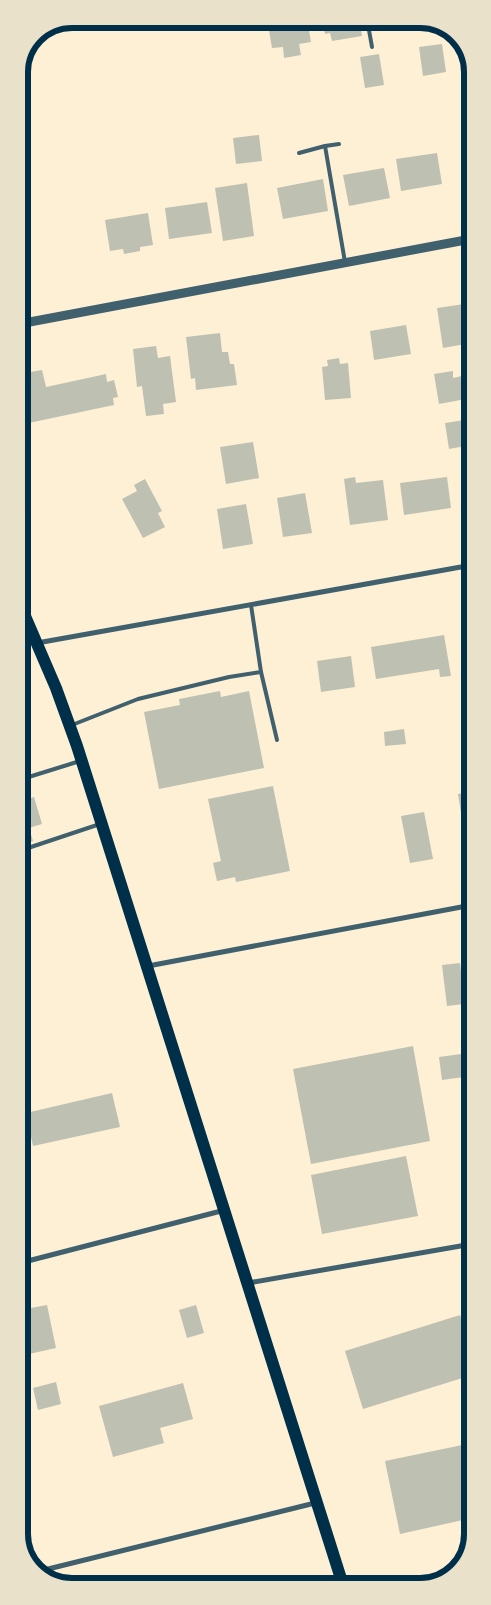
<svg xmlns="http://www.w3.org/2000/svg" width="491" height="1605" font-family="Jost,sans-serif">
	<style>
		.building { fill: #bec0b2 }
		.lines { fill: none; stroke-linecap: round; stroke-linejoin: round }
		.service { stroke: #3f606c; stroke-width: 4 }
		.minor { stroke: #3f606c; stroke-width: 5 }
		.tertiary { stroke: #3f606c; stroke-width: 9 }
		.primary { stroke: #003049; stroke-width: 12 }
		.rim { fill: none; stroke: #003049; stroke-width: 6 }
	</style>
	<rect width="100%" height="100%" fill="#fdf0d5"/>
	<g class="building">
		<polygon points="267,19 307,19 311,42 299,44 301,55 284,58 283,47 272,48"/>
		<polygon points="322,19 359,19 362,36 332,41 330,33 325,34"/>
		<polygon points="383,19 417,19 418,23 384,28"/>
		<polygon points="442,44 446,72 423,76 419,47"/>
		<polygon points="379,54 384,85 365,88 360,57"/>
		<polygon points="259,135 262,161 236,164 233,138"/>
		<polygon points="471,138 471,197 470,197 462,140"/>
		<polygon points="437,153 442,184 401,191 396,159"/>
		<polygon points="384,168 390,198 349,206 343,175"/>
		<polygon points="323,179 328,211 283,219 277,188"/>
		<polygon points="247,183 254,236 223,241 215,188"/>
		<polygon points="207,202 212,233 169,239 165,208"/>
		<polygon points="19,210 26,252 19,253"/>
		<polygon points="148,213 153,245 140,247 140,251 124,254 123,249 110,251 105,220"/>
		<polygon points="471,303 471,343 443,348 437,308"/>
		<polygon points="406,325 411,354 374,360 370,331"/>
		<polygon points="220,333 222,352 228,352 230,364 234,364 237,385 196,390 195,378 191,379 186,337"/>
		<polygon points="156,346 158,358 170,356 176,402 163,404 164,414 146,416 142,386 137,387 133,349"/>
		<polygon points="339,358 340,364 348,363 351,398 325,400 322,367 328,366 327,360"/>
		<polygon points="42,370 46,387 106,374 107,382 114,380 118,397 113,398 114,405 24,424 19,400 19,374"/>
		<polygon points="453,371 453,378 462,376 466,399 439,404 434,374"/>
		<polygon points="471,419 471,445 449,449 445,423"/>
		<polygon points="253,442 259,478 226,484 220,447"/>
		<polygon points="355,477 356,483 383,480 388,520 350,525 344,479"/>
		<polygon points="447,477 451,508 404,515 400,483"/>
		<polygon points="145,479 162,511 158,513 165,527 143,538 122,499 137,491 134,485"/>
		<polygon points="305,493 312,533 283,537 277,498"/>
		<polygon points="246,504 253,544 223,549 217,509"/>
		<polygon points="472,629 472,661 469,661 463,630"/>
		<polygon points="444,635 451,676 440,677 439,669 376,679 371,647"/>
		<polygon points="351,656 355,687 321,692 317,661"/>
		<polygon points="220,691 221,697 249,691 264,768 159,789 144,712 180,705 179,699"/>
		<polygon points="404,729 406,744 385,746 384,732"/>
		<polygon points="273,786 290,871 236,882 235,877 217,881 213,863 221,861 208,799"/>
		<polygon points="472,792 472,817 462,819 458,794"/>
		<polygon points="34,797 42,824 29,828 33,841 19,846 19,802"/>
		<polygon points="424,812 433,859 410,863 401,816"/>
		<polygon points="460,963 461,972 472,970 472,1003 447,1006 442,965"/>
		<polygon points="413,1046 430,1141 311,1164 293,1069"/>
		<polygon points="461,1054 464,1077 442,1080 439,1057"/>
		<polygon points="112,1093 120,1127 33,1146 26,1113"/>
		<polygon points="472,1155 472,1184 468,1185 463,1156"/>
		<polygon points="406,1156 418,1216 322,1234 311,1175"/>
		<polygon points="20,1166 31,1213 20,1216"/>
		<polygon points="47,1305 56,1348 20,1356 20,1339 22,1339 20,1310"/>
		<polygon points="196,1305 204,1333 187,1338 179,1310"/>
		<polygon points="460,1315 472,1355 472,1375 363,1409 345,1351"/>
		<polygon points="56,1382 61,1404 38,1410 33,1388"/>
		<polygon points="183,1383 193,1419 160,1428 164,1443 113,1457 99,1406"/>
		<polygon points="472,1443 472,1518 400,1534 385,1461"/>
	</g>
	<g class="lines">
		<g class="service">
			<polyline points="367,19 372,47"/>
			<polyline points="339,144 325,146 345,262"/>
			<polyline points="299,153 325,146"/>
			<polyline points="261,672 277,740"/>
			<polyline points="72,725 138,699 229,677 261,672 251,605"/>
			<polyline points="19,780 80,761"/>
			<polyline points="19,851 100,824"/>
		</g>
		<g class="minor">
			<polyline points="37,643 472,565"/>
			<polyline points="148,966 472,905"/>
			<polyline points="20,1263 225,1210"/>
			<polyline points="248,1283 472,1244"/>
			<polyline points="36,1572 315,1503"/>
		</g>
		<polyline class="tertiary" points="19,324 471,239"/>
		<polyline class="primary" points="19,602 56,688 77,746 343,1585"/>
	</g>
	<path d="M0 0H491V1605H0ZM72 28H420A44 44 0 0 1 464 72V1534A44 44 0 0 1 420 1578H72A44 44 0 0 1 28 1534V72A44 44 0 0 1 72 28Z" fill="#e9e1ca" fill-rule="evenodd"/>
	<path class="rim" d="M72 28H420A44 44 0 0 1 464 72V1534A44 44 0 0 1 420 1578H72A44 44 0 0 1 28 1534V72A44 44 0 0 1 72 28Z"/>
</svg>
